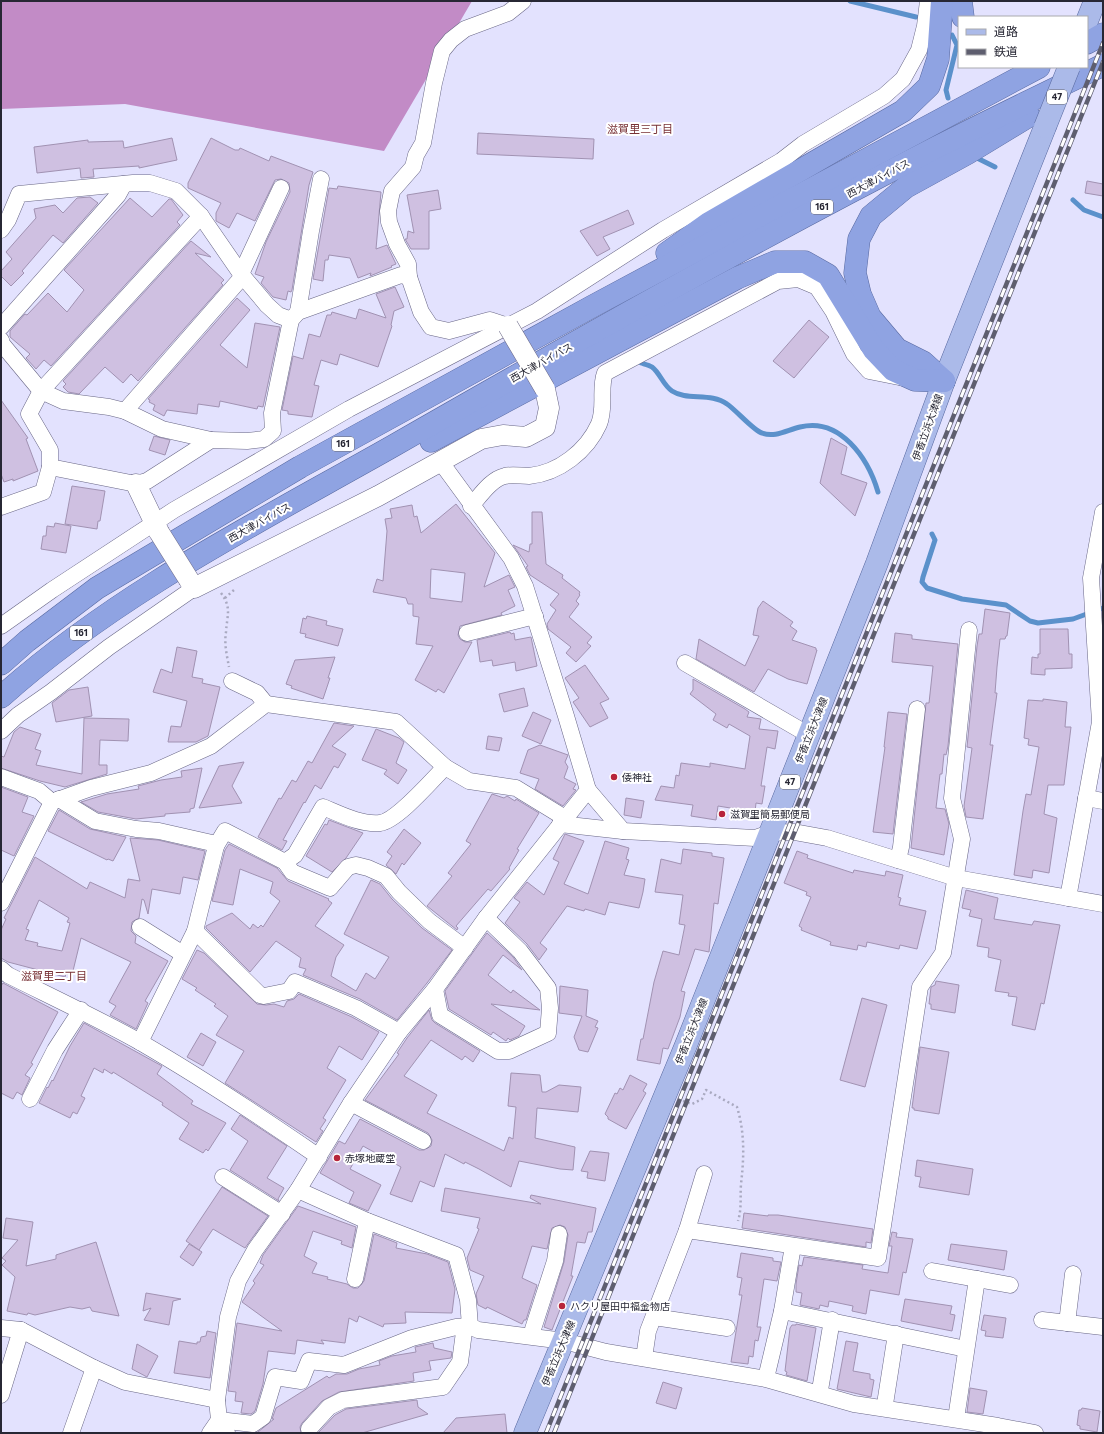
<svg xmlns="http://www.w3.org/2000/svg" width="1104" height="1434" font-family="Commissioner,'Noto Sans JP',sans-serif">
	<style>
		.forest { fill: #c28bc6 }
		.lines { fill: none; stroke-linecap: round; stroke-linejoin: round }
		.stream { stroke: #5b91cb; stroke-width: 5 }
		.building { fill: #cfc0e1; stroke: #a192b2; fill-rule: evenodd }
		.minor-casing { stroke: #696786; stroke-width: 17 }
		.tertiary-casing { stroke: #696786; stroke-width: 21 }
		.primary-casing { stroke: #5869a0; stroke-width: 23 }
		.trunk-casing { stroke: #5869a0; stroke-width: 23 }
		.path { stroke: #a9a9c0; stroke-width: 2.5; stroke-dasharray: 2 3; stroke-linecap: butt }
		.minor { stroke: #fff; stroke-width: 16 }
		.tertiary { stroke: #fff; stroke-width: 20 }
		.primary { stroke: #abbae9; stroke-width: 22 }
		.trunk { stroke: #8fa3e2; stroke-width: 22 }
		.rail-casing { stroke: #5e5e6f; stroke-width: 4.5 }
		.rail { stroke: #fff; stroke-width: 3; stroke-dasharray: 9; stroke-linecap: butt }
		.tertiary-bridge-casing { stroke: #696786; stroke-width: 21; stroke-linecap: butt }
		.primary-bridge-casing { stroke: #5869a0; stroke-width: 23; stroke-linecap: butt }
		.tertiary-bridge { stroke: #fff; stroke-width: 20 }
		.primary-bridge { stroke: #abbae9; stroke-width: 22 }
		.poi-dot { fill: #b7253b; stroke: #fff; stroke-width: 1.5 }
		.labels { text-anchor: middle; stroke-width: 4; stroke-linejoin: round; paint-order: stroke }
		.shield { fill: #fff; stroke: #686871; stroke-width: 1 }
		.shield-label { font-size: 9px; font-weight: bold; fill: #272734 }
		.street-label { font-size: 10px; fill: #272734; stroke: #fff }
		.poi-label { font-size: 10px; fill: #272734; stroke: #fff; text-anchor: start }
		.neighbourhood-label { font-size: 11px; fill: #783135; stroke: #fff }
	</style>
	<rect width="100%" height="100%" fill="#e3e2fe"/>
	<polygon class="forest" points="1,1 472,1 384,151 125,104 1,109"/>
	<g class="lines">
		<g class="stream">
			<polyline points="850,1 916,17"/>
			<polyline points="948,98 946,90 957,45 952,35"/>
			<polyline points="979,159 995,167"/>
			<polyline points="1073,200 1084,210 1103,217"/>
			<path d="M641 363C644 364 649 365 652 367 660 373 663 385 672 391 687 401 711 392 727 404 736 410 754 431 762 433 775 438 787 430 800 427 840 417 868 458 878 492"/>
			<polyline points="932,534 935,540 923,577 922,582 927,588 962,599 1006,605 1030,621 1038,623 1073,619 1103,608"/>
		</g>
	</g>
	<g class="building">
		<polygon points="478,133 594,139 593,159 477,154"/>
		<polygon points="172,138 177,160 139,168 139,166 93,169 94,177 81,178 80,168 37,173 34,147 88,140 88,142 123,141 124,148"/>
		<polygon points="211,138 235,150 239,150 240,148 269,161 271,156 313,172 309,185 292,290 291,292 288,291 286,300 273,297 261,283 264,277 255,274 266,242 290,192 289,183 281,179 275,180 255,221 237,213 229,228 216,221 216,213 221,203 188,188 188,183"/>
		<polygon points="1087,181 1103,184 1103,196 1085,193"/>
		<polygon points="338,186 381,192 376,249 387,245 396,264 391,266 392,267 370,276 371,273 358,278 350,258 329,255 328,260 325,260 323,281 313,279 329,188 337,189"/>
		<polygon points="438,190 441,209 429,211 429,249 411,249 405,239 407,239 408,231 414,233 407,195"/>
		<polygon points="90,197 98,203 63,243 53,235 22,271 24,273 11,286 1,276 1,271 12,259 6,252 36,218 34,209 55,205 63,213 77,198"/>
		<polygon points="130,198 152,217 169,199 171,199 183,215 177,222 180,225 51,366 44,360 36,369 26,358 30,354 10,337 10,331 25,314 27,315 48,293 67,312 84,290 64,270"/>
		<polygon points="628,210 634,224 603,237 610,249 597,256 580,231"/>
		<polygon points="191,241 211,257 195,253 224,280 221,283 223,285 138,381 131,374 123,383 105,367 79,394 68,392 63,387 66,384 63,381"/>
		<polygon points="395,287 404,307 394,311 391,325 392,326 378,367 340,354 337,365 321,360 314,385 319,386 312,417 288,414 288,411 282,410 293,356 303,359 309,334 320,337 327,315 331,315 332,312 356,319 359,309 386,318 376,294"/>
		<polygon points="237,298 250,310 220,345 247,368 255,323 280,327 263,407 258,406 257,409 220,401 219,407 198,404 197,414 167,410 164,416 153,410 155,405 149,402 150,400 148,399"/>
		<polygon points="809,320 829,337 794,378 773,361"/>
		<polygon points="1,400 28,438 26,439 38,471 13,481 13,479 4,482 1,474"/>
		<polygon points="154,436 170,440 165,455 149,450"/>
		<polygon points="831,438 847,447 841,474 867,483 855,516 820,483"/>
		<polygon points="72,486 105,491 100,521 98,521 97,529 65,524"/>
		<path d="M456 504 495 553 484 587 509 575 515 587 508 590 515 606 501 613 502 615 460 626 458 635 460 639 465 642H472L444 693 438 689 436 692 415 680 433 646 416 644 419 617 413 616V604H408L406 598 373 592 377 579 383 581 387 531 385 519 392 518 390 509 412 505 414 517 417 516 421 533ZM431 569 465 573 462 602 430 598Z"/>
		<polygon points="532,512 542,512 546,564 563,575 562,578 580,592 579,594 580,595 576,601 579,604 569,617 592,637 587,643 591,646 576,662 566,653 571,647 548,629 547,624 556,610 550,605 559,594 530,575 526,567 528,566 513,545 529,552 530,544 532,544"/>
		<polygon points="55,523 71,526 66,553 41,549 43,536 46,536 47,526 54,527"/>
		<polygon points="763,601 793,622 790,626 797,631 792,640 816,648 816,650 817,650 807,684 788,679 768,669 754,692 696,659 699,639 745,666 759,636 753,635 758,608"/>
		<polygon points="985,609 1010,613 1007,636 1006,636 1005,639 1000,639 997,667 995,693 997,693 990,745 993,745 983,819 966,817 964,806 972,748 967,747 977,646 979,634 982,634"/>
		<polygon points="307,616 327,621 326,625 343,629 338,646 305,637 306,634 300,633 303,618 306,619"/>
		<polygon points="1040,629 1068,629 1069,654 1072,654 1072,668 1045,669 1045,675 1031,674 1032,657 1038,658 1038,654 1040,654"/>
		<polygon points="510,632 511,634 514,633 515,640 531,637 537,666 516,671 515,662 493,666 492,660 480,662 477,640"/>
		<polygon points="895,633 912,635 912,639 958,644 948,746 946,755 944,754 942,774 940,774 936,808 945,809 949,824 944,855 911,848 926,703 929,703 933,666 892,662"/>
		<polygon points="177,647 197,651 192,677 203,679 202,683 220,687 208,736 196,742 168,742 171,726 181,727 187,701 153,692 161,669 172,673"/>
		<polygon points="335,657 328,678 330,678 323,699 291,688 292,686 286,684 295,660"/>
		<polygon points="585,665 609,699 600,703 608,718 590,727 573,702 579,698 565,678"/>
		<polygon points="693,679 745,709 749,712 747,717 761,719 759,729 778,731 775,749 767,747 761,786 765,786 762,804 756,803 755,812 718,806 716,820 691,816 693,805 655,800 661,786 674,788 676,775 679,776 681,763 710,767 710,763 745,769 750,736 729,724 727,728 713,720 716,714 690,694 693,690"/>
		<polygon points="88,687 92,716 56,722 52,703 69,690"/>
		<polygon points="524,688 528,706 504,712 499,694"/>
		<polygon points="1043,699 1067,702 1065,727 1071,727 1064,785 1048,785 1044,814 1057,818 1049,873 1033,870 1032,878 1014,875 1023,811 1026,794 1031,795 1039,747 1028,745 1029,739 1024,738 1028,700 1043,701"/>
		<polygon points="533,712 551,720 541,744 522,736"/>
		<polygon points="888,712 907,714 893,834 873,832 885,747 884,747"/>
		<polygon points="84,718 129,719 128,741 100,740 99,765 107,765 107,774 65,787 40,781 1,768 1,756 4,757 14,732 20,727 41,734 35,749 41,751 36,765 82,774"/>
		<polygon points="334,723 354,726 332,746 346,754 338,768 334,766 321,789 315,785 305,803 304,802 283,840 287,841 282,850 258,837 279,798 281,799 292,780 296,782 308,761 312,763"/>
		<polygon points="376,729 399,738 404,742 396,763 407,770 398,784 384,774 387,770 362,760"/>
		<polygon points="488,736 502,738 499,751 486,749"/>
		<polygon points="540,745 568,755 565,762 568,767 564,778 576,784 573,789 576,790 563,806 535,789 539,779 520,773 528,750"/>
		<polygon points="244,762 232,786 242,803 199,808 219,766"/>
		<polygon points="202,768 194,808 190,809 190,812 165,814 165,816 136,819 98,812 81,802 107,794 139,789 138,786 161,780 182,777 181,771"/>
		<polygon points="1,787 28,797 22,812 34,816 14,856 1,850"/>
		<polygon points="492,794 504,798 507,796 515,801 516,799 539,813 517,849 519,850 509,868 510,869 491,891 488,889 456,926 458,928 457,930 427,906 452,876 448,873 471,844 466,841"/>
		<polygon points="626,798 644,801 641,818 624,815"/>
		<polygon points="59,810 90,829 126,837 113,861 108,859 107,860 48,831"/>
		<polygon points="329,820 363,833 346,858 332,872 306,856 325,824 327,825"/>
		<polygon points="404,829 421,843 404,865 402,863 396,874 386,865 392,856 387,852"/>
		<polygon points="565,834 584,841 564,884 588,894 605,841 629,848 626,859 629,860 624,875 645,879 643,892 639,908 609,902 605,915 585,909 584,911 567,906 540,943 547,949 539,960 527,944 505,923 520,902 514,898 527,882 544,895 559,862 553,859"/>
		<path d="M130 838 158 840 205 851 198 880 183 877 180 894 152 889 148 914 144 900 142 899 139 918 132 922 131 931 136 936 135 943 168 961 145 1001 148 1003 136 1029 110 1015 116 1006 109 1002 131 962 81 938 72 975 66 974 65 977 8 962 1 958V930L6 919 4 918 35 857 87 889 90 882 125 898 128 879 140 881ZM39 900 69 918 67 922 70 923 62 951 37 946 38 943 25 940 29 930 26 929Z"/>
		<polygon points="229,844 277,868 288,881 329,899 328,900 332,903 315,926 344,945 336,957 331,976 356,991 366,973 375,979 389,957 344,934 371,880 380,884 392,899 422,928 452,950 427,983 397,1020 360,999 303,975 306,969 299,967 301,958 276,941 250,972 206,928 206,926 232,913 250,929 253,924 258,928 261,925 263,927 280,901 270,893 273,882 240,869 233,905 212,901 225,850"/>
		<polygon points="683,849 712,853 712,856 724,858 718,904 714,903 709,952 695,949 681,991 685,992 680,1017 668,1049 663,1048 660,1064 637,1060 641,1039 643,1039 654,982 663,951 679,955 685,925 679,924 683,895 655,892 661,859 681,864"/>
		<polygon points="797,851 808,855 807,858 853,873 854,870 885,876 886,871 903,875 898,897 901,898 899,905 926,911 917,949 900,945 899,949 867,942 866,947 858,945 857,950 830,945 831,942 801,930 802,928 799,926 811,897 806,895 807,892 784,883"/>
		<polygon points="966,890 998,898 994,919 1032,925 1034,921 1060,925 1044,1004 1041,1003 1035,1030 1012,1025 1017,997 1008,996 1009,993 995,991 1001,960 988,957 989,948 977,946 982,919 969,916 971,910 962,908"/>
		<polygon points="487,933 513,957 522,970 503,955 488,975 511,993 513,990 540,1010 491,1004 525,1026 519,1036 510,1040 508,1038 506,1041 493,1032 491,1035 449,1009 445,991"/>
		<polygon points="197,950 204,953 257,1004 266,1005 274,1004 284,1007 287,1001 294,999 299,994 352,1017 379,1032 362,1060 339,1046 327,1068 346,1080 323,1118 326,1120 320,1129 323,1131 316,1142 225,1083 244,1051 216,1035 228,1016 214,1006 216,1004 195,990 197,988 182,979"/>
		<polygon points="936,981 959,985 955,1013 931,1009 931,1004 929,1004 931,987 935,985"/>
		<polygon points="3,983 58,1012 31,1063 33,1064 25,1075 30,1078 22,1095 17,1092 13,1099 1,1093 1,986"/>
		<polygon points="560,986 588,990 586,1016 598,1021 595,1027 598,1028 588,1052 579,1050 574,1037 582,1016 559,1013"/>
		<polygon points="862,998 887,1005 865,1087 840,1080"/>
		<polygon points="429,1010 432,1020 435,1023 480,1051 473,1062 465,1056 462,1060 431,1040 404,1076 437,1095 427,1113 504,1151 509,1137 513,1139 516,1107 508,1106 511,1073 540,1075 542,1092 546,1092 559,1085 581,1087 578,1112 537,1108 535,1138 575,1147 573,1170 560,1169 519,1161 511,1187 479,1169 465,1162 464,1164 445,1154 434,1187 420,1181 412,1202 390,1194 401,1167 363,1146 350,1169 381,1185 368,1211 349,1203 354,1192 320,1173 339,1141 345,1144 360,1119 419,1150 424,1150 431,1146 432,1140 428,1133 365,1100 399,1054 397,1053 407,1038"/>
		<polygon points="84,1023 162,1066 157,1074 193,1101 191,1104 226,1123 208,1151 206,1149 203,1153 179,1139 189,1123 162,1105 163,1103 113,1072 112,1074 104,1069 103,1073 94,1068 81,1096 85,1098 77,1114 73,1112 70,1118 39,1103 47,1087 48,1088 52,1080 53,1081 70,1046"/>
		<polygon points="201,1033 216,1042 203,1066 187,1057"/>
		<polygon points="920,1047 949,1052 939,1114 914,1110 914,1108 912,1108"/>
		<polygon points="630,1075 647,1084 643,1091 646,1093 626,1129 608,1119 608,1117 605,1114 615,1093 617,1094 620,1088 623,1090"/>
		<polygon points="240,1115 287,1146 267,1178 284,1188 278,1199 279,1201 230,1170 248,1141 231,1129"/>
		<polygon points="590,1151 609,1153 605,1181 587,1178 588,1172 581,1171"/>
		<polygon points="917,1160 973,1169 969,1195 919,1187 921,1177 915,1176"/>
		<polygon points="222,1187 268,1216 245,1248 213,1229 199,1250 186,1241"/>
		<polygon points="445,1188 541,1204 530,1198 531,1195 596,1208 592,1232 588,1232 585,1243 577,1242 571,1276 573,1276 552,1330 544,1327 564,1262 568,1235 565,1227 560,1225 552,1228 547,1249 532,1246 522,1278 537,1285 526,1320 524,1320 522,1324 487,1307 486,1309 478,1305 476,1294 484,1276 470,1270 467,1258 479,1229 477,1228 480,1218 441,1211"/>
		<polygon points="298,1206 356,1227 352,1248 341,1244 342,1241 313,1231 304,1256 317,1263 312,1273 328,1277 327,1279 347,1284 353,1288 358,1288 364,1281 374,1234 397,1243 396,1248 427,1254 448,1262 455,1289 452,1313 405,1312 406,1323 384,1324 383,1327 359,1316 357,1322 349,1318 345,1343 321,1340 324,1344 297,1340 295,1354 268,1351 263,1384 255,1411 251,1414 241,1413 243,1402 235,1401 236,1392 228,1391 237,1323 282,1331 242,1302 255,1283 253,1281 264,1265 260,1263 263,1255"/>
		<polygon points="744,1213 768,1216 768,1215 778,1215 873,1229 871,1243 866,1242 866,1247 742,1228"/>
		<polygon points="6,1218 33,1222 26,1266 56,1259 56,1255 96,1242 119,1316 92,1311 90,1307 82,1309 70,1307 35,1315 28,1313 27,1315 7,1311 15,1277 2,1265 6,1261 2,1258 18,1240 3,1238"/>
		<polygon points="892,1232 897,1233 896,1237 913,1239 906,1273 903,1272 899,1295 870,1290 866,1314 852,1311 853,1306 829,1301 828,1307 820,1305 819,1309 800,1305 802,1293 796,1292 796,1284 799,1265 802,1266 804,1257 863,1265 862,1269 888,1273 892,1246 889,1246"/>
		<polygon points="189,1244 202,1252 193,1266 180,1257"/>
		<polygon points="951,1244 1007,1251 1004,1270 948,1260"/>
		<polygon points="741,1253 773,1258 773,1261 781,1262 777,1281 764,1279 757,1327 761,1327 758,1341 755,1340 753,1357 749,1356 748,1364 731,1362 742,1295 739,1295 742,1278 737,1277"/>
		<polygon points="146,1293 181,1299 173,1301 169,1325 144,1320 151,1308 143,1311"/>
		<polygon points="905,1299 952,1306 950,1314 955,1315 952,1331 901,1321"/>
		<polygon points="984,1315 1006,1318 1003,1338 985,1336 986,1331 981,1330"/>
		<polygon points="796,1324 816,1328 807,1381 786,1375 787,1372 785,1371 790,1328 792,1325 796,1325"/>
		<polygon points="207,1331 216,1333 210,1378 174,1373 179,1341 197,1344 197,1342 200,1342 201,1337 206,1336"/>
		<polygon points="846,1341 858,1343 853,1371 870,1374 870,1379 874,1380 871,1397 837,1389"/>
		<polygon points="433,1343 434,1348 452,1352 451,1358 429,1361 431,1370 413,1373 414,1381 339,1392 322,1401 302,1423 300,1427 301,1433 254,1433 258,1432 274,1419 272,1419 276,1408 327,1376 329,1378 336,1374 347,1374 359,1369 380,1365 379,1361 392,1356 416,1352 415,1347"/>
		<polygon points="137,1344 158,1356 147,1377 132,1369"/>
		<polygon points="663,1382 682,1388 676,1409 656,1403"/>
		<polygon points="970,1388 987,1391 983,1414 967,1412"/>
		<polygon points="417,1400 418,1407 428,1414 362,1433 318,1433 335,1415 346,1409"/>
		<polygon points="1082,1408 1100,1411 1097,1432 1080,1429 1080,1426 1077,1425 1079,1410 1081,1410"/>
		<polygon points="505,1414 507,1433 443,1433 456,1418"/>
	</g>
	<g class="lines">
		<g class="minor-casing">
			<g id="minor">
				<polyline points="1,230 8,220 19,194 133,183 150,183 176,191 201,216 241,274 267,305 278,315 291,320"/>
				<polyline points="241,274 281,188"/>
				<polyline points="298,312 311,231 321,179"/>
				<polyline points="508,326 490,320 449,331 431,327 421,312 409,277 408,264 397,244 389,222 388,211 392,191 413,167 416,155 423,143 434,83 442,51 451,40 465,29 508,13 523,1"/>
				<polyline points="1,327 118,195 124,184"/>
				<polyline points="1,340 2,344 41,391 63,401 109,407 125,411 162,429 211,440"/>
				<polyline points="125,411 243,276"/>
				<polyline points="50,467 136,484 147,481 211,440 247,441 264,439 273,431 272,413 291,320 298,312 401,275 409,277"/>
				<path d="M471 506C480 496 491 479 505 476 512 474 521 476 529 476 559 473 587 451 599 424 606 407 599 389 605 373L778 281 798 279 817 287 833 311 854 354 869 371 904 378"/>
				<polyline points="1,507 43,492 50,467 50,450 29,414 41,391 201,216"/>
				<polyline points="1,626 52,590 174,510 349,409 537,311 663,230 781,161 803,144 884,96 903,79 919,50 925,26 928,1"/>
				<polyline points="467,633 535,616"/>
				<polyline points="685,663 809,735"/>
				<polyline points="232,681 257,693 266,704"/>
				<polyline points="1,731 18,715 51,692 109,647 194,588"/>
				<polyline points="1,777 39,791 52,802"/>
				<polyline points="588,790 623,831 755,838 770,833 794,832 827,838 956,878 1103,904"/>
				<polyline points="1086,798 1103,801"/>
				<polyline points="59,799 95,821 136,829 159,831 212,843 216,846 195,931 260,995 264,996 289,991 295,982 356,1008 399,1032"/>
				<polyline points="560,824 623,831"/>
				<path d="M216 846 225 831 285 862 295 855 323 807C340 814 361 825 380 823 397 821 432 780 445 767"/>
				<polyline points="898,860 901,847 917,709"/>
				<polyline points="285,862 292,872 330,888 348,867 356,865 368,868 386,876 399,892 429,921 465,948"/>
				<polyline points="1068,898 1100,722 1091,578 1103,512"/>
				<polyline points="1,903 52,802 91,788 151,773 211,746 266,704 396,722 445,767 469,781 516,788 565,818"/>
				<polyline points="140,927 183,954"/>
				<path d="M1 969 8 975C52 997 97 1018 140 1042 202 1078 261 1117 319 1157"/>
				<polyline points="435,989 440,1015 498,1051 509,1051 548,1033 550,1008 548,988 520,951 486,918"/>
				<polyline points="140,1042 195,931"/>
				<polyline points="30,1099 55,1050 81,1010"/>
				<polyline points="351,1103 423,1141"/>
				<polyline points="704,1174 687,1230 878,1258 920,987 943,953 962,839 952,798 969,630"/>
				<polyline points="223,1177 282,1214"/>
				<polyline points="298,1190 367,1221 456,1255 468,1300 470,1326 478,1330 564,1341 606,1352 766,1379 854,1404 998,1426 1035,1433"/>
				<polyline points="932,1271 1010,1285"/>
				<polyline points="355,1279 367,1221"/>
				<polyline points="782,1311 966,1349"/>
				<polyline points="654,1317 727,1328"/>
				<polyline points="1042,1320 1103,1327"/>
				<polyline points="1067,1323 1073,1274"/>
				<polyline points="1,1328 21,1330 94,1368 125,1382 217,1400"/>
				<polyline points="533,1335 533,1329 555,1261 559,1234"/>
				<polyline points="644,1358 648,1331 687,1230"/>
				<polyline points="767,1374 782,1311 793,1246"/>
				<polyline points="820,1390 832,1320"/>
				<polyline points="1,1395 21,1330"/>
				<polyline points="885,1404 896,1334"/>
				<polyline points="957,1412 977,1279"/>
				<polyline points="309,1429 329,1407 343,1400 443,1387 460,1362 464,1332 470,1326"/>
				<polyline points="71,1433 94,1368"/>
				<polyline points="210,1433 219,1420 253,1424 263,1417 275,1377 301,1381 309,1361 344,1365 412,1338 456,1327 470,1326"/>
				<polyline points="227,1433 219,1420 217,1400 228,1317 238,1281 255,1250 298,1190 351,1103 399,1032 435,989 486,918 588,790 566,716 525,586 511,558 440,461"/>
			</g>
		</g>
		<g class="tertiary-casing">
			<g id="tertiary">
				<polyline points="136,484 159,532"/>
				<polyline points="189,580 194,588 378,496 481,439 503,435 526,437 545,427 549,408 545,389"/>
			</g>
		</g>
		<g class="primary-casing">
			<g id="primary">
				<polyline points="1087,21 1095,1"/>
				<polyline points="525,1433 686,1045 877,563 944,381 1045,127"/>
			</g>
		</g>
		<g class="trunk-casing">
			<g id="trunk">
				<polyline points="961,1 963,17"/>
				<polyline points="1087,43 1103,34"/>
				<polyline points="667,253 709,223 903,111 929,86 938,59 942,1"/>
				<polyline points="944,381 923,362 897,349 870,317 860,294 855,273 859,239 871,216 906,187 968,153 1029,116"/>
				<polyline points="431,441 737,278 775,262 805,262 828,275 874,350 893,370 915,380 944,381"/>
				<polyline points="1,664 27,641 97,588 300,467 593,306 1039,67"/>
				<path d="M1 697C117 593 259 522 393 446 573 343 753 241 937 147 992 119 1048 92 1103 65"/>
			</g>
		</g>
		<g class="path">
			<path d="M221 593C232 608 227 615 226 632 224 644 227 656 229 667"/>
			<polyline points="225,598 235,589"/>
			<path d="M683 1101 692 1104 702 1099 706 1090 737 1107C745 1133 744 1158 741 1184 740 1197 742 1208 738 1221"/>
		</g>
		<use href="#minor" class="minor"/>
		<use href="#tertiary" class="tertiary"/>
		<use href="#primary" class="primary"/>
		<use href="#trunk" class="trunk"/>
		<g class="rail-casing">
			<g id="rail">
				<polyline points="546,1433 1103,43"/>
				<polyline points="554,1433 1103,62"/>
			</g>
		</g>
		<use href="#rail" class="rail"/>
		<g class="tertiary-bridge-casing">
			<g id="tertiary-bridge">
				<polyline points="508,326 545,389"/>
				<polyline points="159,532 189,580"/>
			</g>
		</g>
		<g class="primary-bridge-casing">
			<polyline id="primary-bridge" points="1045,127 1069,67"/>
		</g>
		<use href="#tertiary-bridge" class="tertiary-bridge"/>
		<use href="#primary-bridge" class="primary-bridge"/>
	</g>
	<g class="poi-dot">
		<circle cx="614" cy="777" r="4"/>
		<circle cx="722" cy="814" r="4"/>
		<circle cx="337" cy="1158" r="4"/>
		<circle cx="562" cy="1306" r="4"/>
	</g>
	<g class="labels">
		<g class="shield">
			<rect x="1047" y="90" width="20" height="14" rx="3"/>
			<rect x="811" y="200" width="22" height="14" rx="3"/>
			<rect x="332" y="437" width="22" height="14" rx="3"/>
			<rect x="70" y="626" width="22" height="14" rx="3"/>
			<rect x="780" y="775" width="20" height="14" rx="3"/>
		</g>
		<g class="shield-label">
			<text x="1057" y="100">47</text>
			<text x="822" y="210">161</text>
			<text x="343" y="447">161</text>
			<text x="81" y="636">161</text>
			<text x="790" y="785">47</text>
		</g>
		<g class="street-label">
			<text transform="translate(878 178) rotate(-28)" y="4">西大津バイパス</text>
			<text transform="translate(541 362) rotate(-29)" y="4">西大津バイパス</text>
			<text transform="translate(927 427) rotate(-70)" y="4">伊香立浜大津線</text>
			<text transform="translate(259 522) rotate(-29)" y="4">西大津バイパス</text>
			<text transform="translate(811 730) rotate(-68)" y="4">伊香立浜大津線</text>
			<text transform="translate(691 1031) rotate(-68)" y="4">伊香立浜大津線</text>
			<text transform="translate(558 1353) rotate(-67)" y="4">伊香立浜大津線</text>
		</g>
		<g class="poi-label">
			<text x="622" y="781">倭神社</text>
			<text x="730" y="818">滋賀里簡易郵便局</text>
			<text x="345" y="1162">赤塚地蔵堂</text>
			<text x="570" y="1310">ハクリ屋田中福金物店</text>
		</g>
		<g class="neighbourhood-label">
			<text x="640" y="133">滋賀里三丁目</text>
			<text x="54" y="980">滋賀里二丁目</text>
		</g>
	</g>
	<rect width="1104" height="1434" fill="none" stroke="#272734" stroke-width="4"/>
	<rect x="958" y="16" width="130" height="52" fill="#ffffff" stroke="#a9a9ae"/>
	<rect x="966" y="29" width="20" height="6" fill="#abbae9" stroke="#a9a9ae"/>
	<text x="994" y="36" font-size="12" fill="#272734">道路</text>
	<rect x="966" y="49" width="20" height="6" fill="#5e5e6f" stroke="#a9a9ae"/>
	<text x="994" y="56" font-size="12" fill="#272734">鉄道</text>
</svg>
